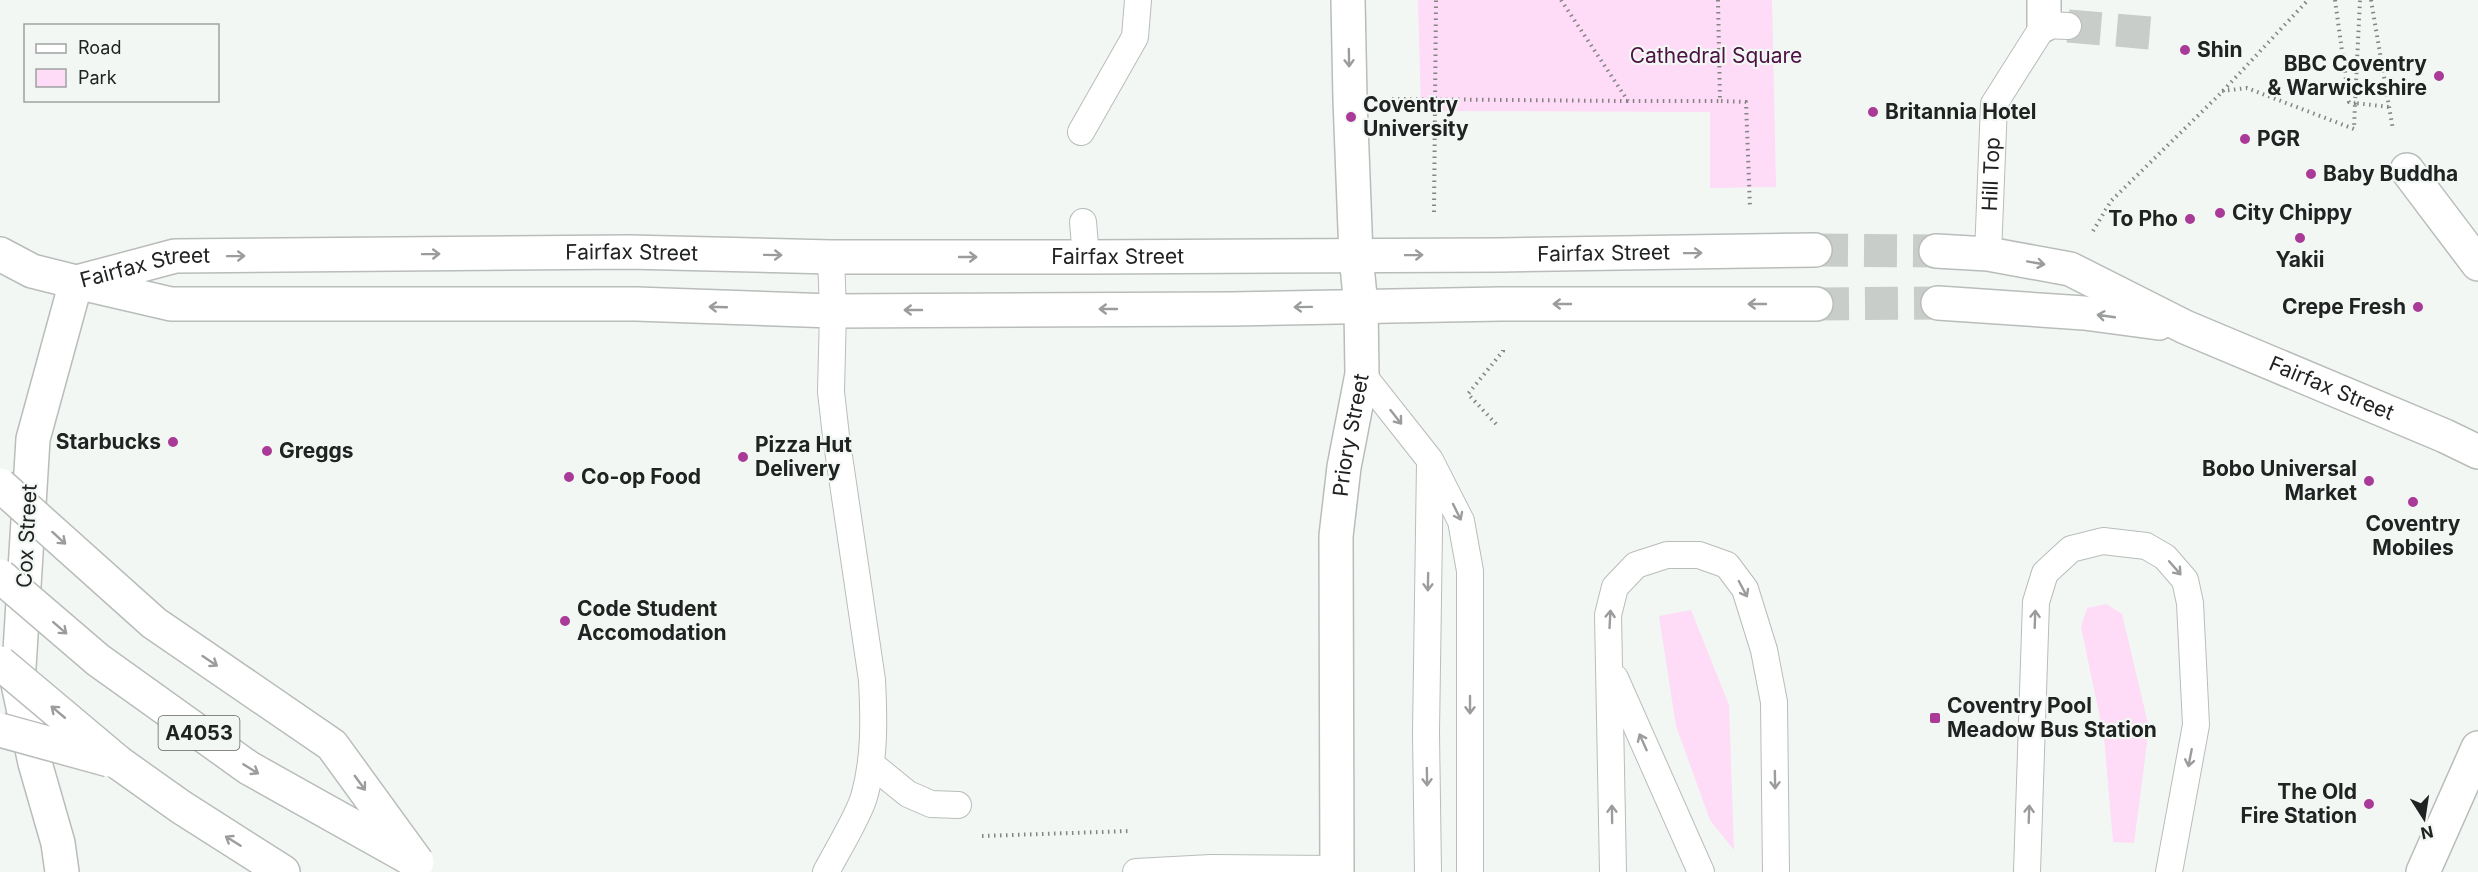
<svg xmlns="http://www.w3.org/2000/svg" width="2478" height="872" font-family="Inter,sans-serif">
	<style>
		.green { fill: #fedbf6 }
		.lines { fill: none; stroke-linecap: round; stroke-linejoin: round }
		.minor-tunnel { stroke: #c8cdca; stroke-width: 33; stroke-dasharray: 33 16; stroke-linecap: butt }
		.tertiary-tunnel { stroke: #c8cdca; stroke-width: 33; stroke-dasharray: 33 16; stroke-linecap: butt }
		.service-casing { stroke: #b9bdba; stroke-width: 28 }
		.pedestrian-casing { stroke: #b9bdba; stroke-width: 36 }
		.minor-casing { stroke: #b9bdba; stroke-width: 36 }
		.tertiary-casing { stroke: #b9bdba; stroke-width: 36 }
		.secondary-casing { stroke: #b9bdba; stroke-width: 36 }
		.trunk-casing { stroke: #b9bdba; stroke-width: 36 }
		.path { stroke: #828583; stroke-width: 4; stroke-dasharray: 1.5 4.5; stroke-linecap: butt }
		.service { stroke: #fff; stroke-width: 26 }
		.pedestrian { stroke: #fff; stroke-width: 33 }
		.minor { stroke: #fff; stroke-width: 33 }
		.tertiary { stroke: #fff; stroke-width: 33 }
		.secondary { stroke: #fff; stroke-width: 33 }
		.trunk { stroke: #fff; stroke-width: 33 }
		.trunk-bridge-casing { stroke: #b9bdba; stroke-width: 36; stroke-linecap: butt }
		.trunk-bridge { stroke: #fff; stroke-width: 33 }
		.oneway { stroke: #9b9c9c }
		.poi-dot { fill: #a93a98; stroke: #f2f7f4; stroke-width: 2 }
		.labels { text-anchor: middle; stroke-width: 4.5; stroke-linejoin: round; paint-order: stroke }
		.shield { fill: #f2f7f4; stroke: #606361; stroke-width: 1.5 }
		.shield-label { font-size: 20px; font-weight: bold; fill: #212322 }
		.poi-label { font-size: 21px; font-weight: bold; fill: #212322; stroke: #f2f7f4; text-anchor: start }
		.park-label { font-size: 21px; fill: #4d1144; stroke: #f2f7f4 }
		.street-label { font-size: 21px; fill: #212322; stroke: #f2f7f4 }
	</style>
	<rect width="100%" height="100%" fill="#f2f7f4"/>
	<g class="green">
		<polygon points="1418,0 1772,0 1776,187 1710,188 1710,112 1421,111"/>
		<polygon points="2106,604 2122,614 2149,728 2134,843 2113,842 2104,737 2081,627 2087,608"/>
		<polygon points="1691,610 1729,705 1734,850 1710,820 1676,726 1659,616"/>
	</g>
	<g class="lines">
		<polyline class="minor-tunnel" points="2068,26 2150,33"/>
		<g class="tertiary-tunnel">
			<polyline points="1815,250 1936,251"/>
			<polyline points="1816,304 1938,303"/>
		</g>
		<g class="service-casing">
			<g id="service">
				<polyline points="1081,132 1135,37 1138,0"/>
				<polyline points="1083,222 1086,257"/>
				<path id="s1" d="M1988 254 1994 104 2044 25 2068 26"/>
				<polyline points="1362,374 1430,460 1461,521 1470,571 1470,872"/>
				<polyline points="1615,678 1701,872"/>
				<polyline points="871,764 908,794 931,804 958,805"/>
				<path d="M826 872C837 851 858 817 864 797 875 759 874 719 872 680L836 436 831 392 833 311 831 257"/>
				<polyline points="1136,872 1211,868 1337,869"/>
				<polyline points="1428,872 1426,733 1430,463"/>
				<polyline points="1613,872 1608,615 1615,587 1636,565 1667,555 1699,555 1727,565 1745,589 1764,650 1774,702 1776,872"/>
				<polyline points="2027,872 2036,602 2045,573 2071,549 2103,541 2146,546 2165,557 2185,580 2190,603 2196,725 2169,872"/>
			</g>
		</g>
		<g class="pedestrian-casing">
			<g id="pedestrian">
				<polyline points="2044,25 2044,0"/>
				<polyline points="2407,170 2478,264"/>
			</g>
		</g>
		<g class="minor-casing">
			<g id="minor">
				<path id="s2" d="M1337 872 1336 536 1344 467 1362 374 1361 306 1356 256 1350 99 1348 0"/>
			</g>
		</g>
		<g class="tertiary-casing">
			<g id="tertiary">
				<path id="s3" d="M1936 251 1988 254 2070 269 2185 327 2445 436 2478 452"/>
				<path id="s4" d="M81 281 175 256 629 252 831 257H1086L1500 255 1815 250"/>
				<polyline points="76,282 171,304 636,304 833,311 1231,309 1501,304 1816,304"/>
				<polyline points="1938,303 2084,313 2159,323"/>
				<polyline points="2423,872 2478,748"/>
			</g>
		</g>
		<g class="secondary-casing">
			<polyline id="secondary" points="0,254 32,271 76,282 33,439 18,684 35,763 58,843 62,872"/>
		</g>
		<g class="trunk-casing">
			<polyline id="trunk" points="119,763 181,807 283,872"/>
		</g>
		<g class="path">
			<polyline points="1561,0 1628,101 1720,101"/>
			<polyline points="1718,0 1720,101 1746,102 1750,208"/>
			<polyline points="2335,0 2349,102 2355,103 2360,0"/>
			<polyline points="2371,0 2393,130"/>
			<polyline points="2222,91 2247,88 2354,129 2355,103 2389,107"/>
			<polyline points="1392,99 1628,101"/>
			<polyline points="1434,212 1436,0"/>
			<polyline points="2093,231 2111,201 2222,92 2308,0"/>
			<polyline points="1496,424 1468,394 1503,351 1503,346"/>
			<polyline points="982,836 1130,831"/>
		</g>
		<use href="#service" class="service"/>
		<use href="#pedestrian" class="pedestrian"/>
		<use href="#minor" class="minor"/>
		<use href="#tertiary" class="tertiary"/>
		<use href="#secondary" class="secondary"/>
		<use href="#trunk" class="trunk"/>
		<g class="trunk-bridge-casing">
			<g id="trunk-bridge">
				<polyline points="0,485 154,623 332,745 417,862"/>
				<polyline points="0,576 98,660 249,768 408,857"/>
				<polyline points="0,663 119,763"/>
				<polyline points="0,730 109,760"/>
			</g>
		</g>
		<use href="#trunk-bridge" class="trunk-bridge"/>
	</g>
	<defs><path id="oneway-shaft" d="M-6 0H5M1.5-3L5.5 0L1.5 3" fill="none" stroke-width="1.6" stroke-linecap="round" stroke-linejoin="round" transform="scale(1.5)"/></defs>
	<g class="oneway">
		<use href="#oneway-shaft" transform="translate(1349 58) rotate(89)"/>
		<use href="#oneway-shaft" transform="translate(1693 253) rotate(-1)"/>
		<use href="#oneway-shaft" transform="translate(431 254) rotate(-1)"/>
		<use href="#oneway-shaft" transform="translate(773 255) rotate(1)"/>
		<use href="#oneway-shaft" transform="translate(1414 255) rotate(-1)"/>
		<use href="#oneway-shaft" transform="translate(236 256) rotate(-1)"/>
		<use href="#oneway-shaft" transform="translate(968 257)"/>
		<use href="#oneway-shaft" transform="translate(2036 263) rotate(10)"/>
		<use href="#oneway-shaft" transform="translate(1562 304) rotate(180)"/>
		<use href="#oneway-shaft" transform="translate(1757 304) rotate(180)"/>
		<use href="#oneway-shaft" transform="translate(718 307) rotate(-178)"/>
		<use href="#oneway-shaft" transform="translate(1303 307) rotate(179)"/>
		<use href="#oneway-shaft" transform="translate(1108 309) rotate(180)"/>
		<use href="#oneway-shaft" transform="translate(913 310) rotate(180)"/>
		<use href="#oneway-shaft" transform="translate(2106 316) rotate(-172)"/>
		<use href="#oneway-shaft" transform="translate(1396 417) rotate(52)"/>
		<use href="#oneway-shaft" transform="translate(1457 512) rotate(64)"/>
		<use href="#oneway-shaft" transform="translate(59 538) rotate(42)"/>
		<use href="#oneway-shaft" transform="translate(2175 568) rotate(49)"/>
		<use href="#oneway-shaft" transform="translate(1428 582) rotate(91)"/>
		<use href="#oneway-shaft" transform="translate(1743 589) rotate(62)"/>
		<use href="#oneway-shaft" transform="translate(1610 619) rotate(-87)"/>
		<use href="#oneway-shaft" transform="translate(2035 619) rotate(-88)"/>
		<use href="#oneway-shaft" transform="translate(60 628) rotate(41)"/>
		<use href="#oneway-shaft" transform="translate(210 661) rotate(34)"/>
		<use href="#oneway-shaft" transform="translate(1470 705) rotate(90)"/>
		<use href="#oneway-shaft" transform="translate(58 712) rotate(-140)"/>
		<use href="#oneway-shaft" transform="translate(1643 742) rotate(-114)"/>
		<use href="#oneway-shaft" transform="translate(2190 758) rotate(101)"/>
		<use href="#oneway-shaft" transform="translate(251 769) rotate(32)"/>
		<use href="#oneway-shaft" transform="translate(1427 777) rotate(89)"/>
		<use href="#oneway-shaft" transform="translate(1775 780) rotate(89)"/>
		<use href="#oneway-shaft" transform="translate(360 783) rotate(54)"/>
		<use href="#oneway-shaft" transform="translate(1612 814) rotate(-91)"/>
		<use href="#oneway-shaft" transform="translate(2029 814) rotate(-88)"/>
		<use href="#oneway-shaft" transform="translate(233 841) rotate(-148)"/>
	</g>
	<g class="poi-dot">
		<circle cx="2185" cy="50" r="6"/>
		<circle cx="2439" cy="76" r="6"/>
		<circle cx="1873" cy="112" r="6"/>
		<circle cx="1351" cy="117" r="6"/>
		<circle cx="2245" cy="139" r="6"/>
		<circle cx="2311" cy="174" r="6"/>
		<circle cx="2220" cy="213" r="6"/>
		<circle cx="2190" cy="219" r="6"/>
		<circle cx="2300" cy="238" r="6"/>
		<circle cx="2418" cy="307" r="6"/>
		<circle cx="173" cy="442" r="6"/>
		<circle cx="267" cy="451" r="6"/>
		<circle cx="743" cy="457" r="6"/>
		<circle cx="569" cy="477" r="6"/>
		<circle cx="2369" cy="481" r="6"/>
		<circle cx="2413" cy="502" r="6"/>
		<circle cx="565" cy="621" r="6"/>
		<rect x="1929" y="712" width="12" height="12" rx="3"/>
		<circle cx="2369" cy="804" r="6"/>
	</g>
	<g class="labels">
		<rect class="shield" x="158.5" y="716" width="81" height="34" rx="4.5"/>
		<g class="shield-label">
			<text x="199" y="740">A4053</text>
		</g>
		<g class="poi-label">
			<text x="2197" y="57">Shin</text>
			<text x="2427" y="71" text-anchor="end">BBC Coventry<tspan x="2427" dy="24">&amp; Warwickshire</tspan></text>
			<text x="1363" y="112">Coventry<tspan x="1363" dy="24">University</tspan></text>
			<text x="1885" y="119">Britannia Hotel</text>
			<text x="2257" y="146">PGR</text>
			<text x="2323" y="181">Baby Buddha</text>
			<text x="2232" y="220">City Chippy</text>
			<text x="2178" y="226" text-anchor="end">To Pho</text>
			<text x="2300" y="267" text-anchor="middle">Yakii</text>
			<text x="2406" y="314" text-anchor="end">Crepe Fresh</text>
			<text x="161" y="449" text-anchor="end">Starbucks</text>
			<text x="755" y="452">Pizza Hut<tspan x="755" dy="24">Delivery</tspan></text>
			<text x="279" y="458">Greggs</text>
			<text x="2357" y="476" text-anchor="end">Bobo Universal<tspan x="2357" dy="24">Market</tspan></text>
			<text x="581" y="484">Co-op Food</text>
			<text x="2413" y="531" text-anchor="middle">Coventry<tspan x="2413" dy="24">Mobiles</tspan></text>
			<text x="577" y="616">Code Student<tspan x="577" dy="24">Accomodation</tspan></text>
			<text x="1947" y="713">Coventry Pool<tspan x="1947" dy="24">Meadow Bus Station</tspan></text>
			<text x="2357" y="799" text-anchor="end">The Old<tspan x="2357" dy="24">Fire Station</tspan></text>
		</g>
		<g class="park-label">
			<text x="1716" y="63">Cathedral Square</text>
		</g>
		<g class="street-label">
			<text dy="7" stroke="none"><textPath href="#s1" startOffset="80">Hill Top</textPath></text>
			<text dy="7" stroke="none"><textPath href="#s4" startOffset="554">Fairfax Street</textPath></text>
			<text dy="7" stroke="none"><textPath href="#s4" startOffset="1526">Fairfax Street</textPath></text>
			<text dy="7" stroke="none"><textPath href="#s4" startOffset="1040">Fairfax Street</textPath></text>
			<text dy="7" stroke="none"><textPath href="#s4" startOffset="66">Fairfax Street</textPath></text>
			<text dy="7" stroke="none"><textPath href="#s3" startOffset="423">Fairfax Street</textPath></text>
			<text dy="7" stroke="none"><textPath href="#s2" startOffset="438">Priory Street</textPath></text>
			<text transform="translate(27 536) rotate(-87)" y="7">Cox Street</text>
		</g>
	</g>
	<rect x="24" y="24" width="195" height="78" fill="#f2f7f4" stroke="#9ea2a0" stroke-width="1.5"/>
	<rect x="36" y="44" width="30" height="9" fill="#ffffff" stroke="#9ea2a0" stroke-width="1.5"/>
	<text x="78" y="54" font-size="18" fill="#212322">Road</text>
	<rect x="36" y="69" width="30" height="18" fill="#fedbf6" stroke="#9ea2a0" stroke-width="1.5"/>
	<text x="78" y="84" font-size="18" fill="#212322">Park</text>
	<g transform="translate(2424 818) rotate(168)" stroke="#f2f7f4" stroke-width="4.5" paint-order="stroke">
	<path d="M0-4.5L10 22L0 15L-10 22Z" fill="#212322"/>
	<text y="-9" font-size="16" font-weight="bold" text-anchor="middle" fill="#212322">N</text>
	</g>
</svg>
